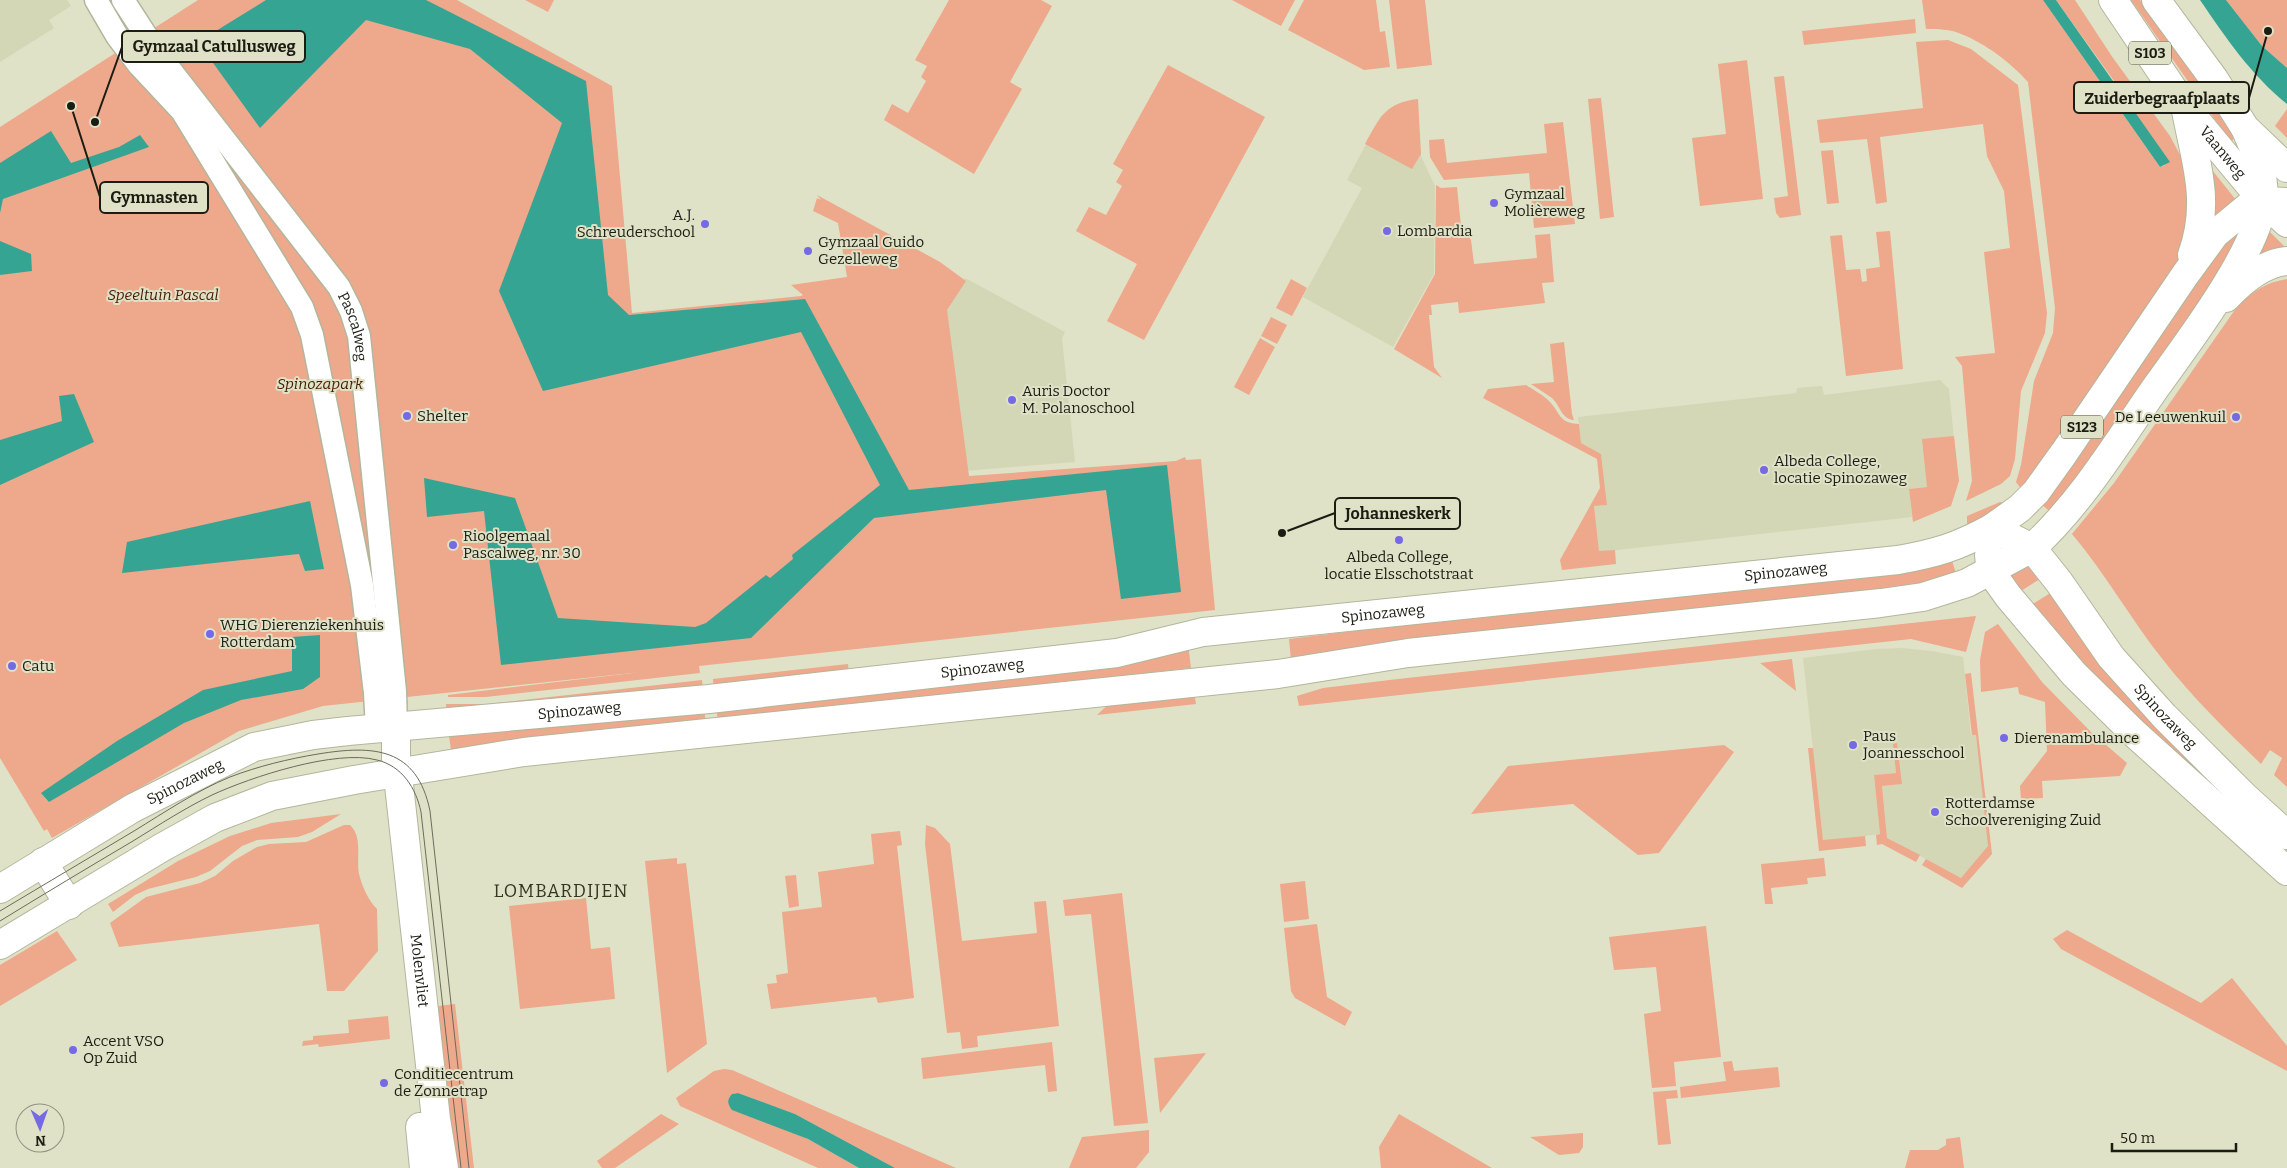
<svg xmlns="http://www.w3.org/2000/svg" width="2287" height="1168" font-family="Bitter,serif">
	<style>
		.built { fill: #d4d7b5 }
		.green { fill: #eea88b }
		.water { fill: #36a493 }
		.lines { fill: none; stroke-linecap: round; stroke-linejoin: round }
		.minor-casing { stroke: #b3b69c; stroke-width: 25 }
		.major-casing { stroke: #b3b69c; stroke-width: 30 }
		.highway-casing { stroke: #b3b69c; stroke-width: 30 }
		.minor { stroke: #fff; stroke-width: 22 }
		.major { stroke: #fff; stroke-width: 28 }
		.highway { stroke: #fff; stroke-width: 28 }
		.tram { stroke: #6b6c5b; stroke-width: 1 }
		.poi-dot { fill: #7669e4; stroke: #dfe2c7; stroke-width: 2 }
		.labels { text-anchor: middle; stroke-width: 4; stroke-linejoin: round; paint-order: stroke }
		.shield { fill: #dfe2c7; stroke: #565748; stroke-width: 1 }
		.shield-label { font-size: 14px; font-weight: bold; fill: #1b1c12 }
		.street-label { font-size: 15px; fill: #1b1c12; stroke: #dfe2c7 }
		.poi-label { font-size: 15px; fill: #1b1c12; stroke: #dfe2c7; text-anchor: start }
		.park-label { font-size: 15px; font-style: italic; fill: #491a03; stroke: #dfe2c7 }
		.quarter-label { font-size: 18px; letter-spacing: 1px; fill: #343620; stroke: #dfe2c7 }
		.leader { fill: none; stroke: #1b1c12; stroke-width: 2 }
		.callout-dot { fill: #1b1c12; stroke: #dfe2c7; stroke-width: 2 }
		.callout { fill: #dfe2c7; stroke: #1b1c12; stroke-width: 2 }
		.callout-label { font-size: 16px; text-anchor: middle; font-weight: bold; fill: #1b1c12 }
	</style>
	<rect width="100%" height="100%" fill="#dfe2c7"/>
	<g class="built">
		<polygon points="0,0 67,0 71,6 49,20 54,28 0,62"/>
		<polygon points="1417,100 1421,156 1435,186 1434,274 1393,347 1303,297 1362,188 1347,180 1381,116"/>
		<polygon points="965,278 1065,332 1062,338 1075,462 964,471 945,310"/>
		<polygon points="1940,380 1949,389 1955,449 1927,487 1909,489 1912,517 1599,552 1594,506 1607,505 1601,454 1581,443 1578,417 1796,393 1797,388 1808,387 1822,386 1824,395"/>
		<polygon points="1902,648 1932,651 1963,657 1971,735 1976,735 1989,846 1961,878 1887,838 1882,786 1902,784 1893,744 1896,773 1874,775 1880,834 1823,841 1803,658 1875,649"/>
	</g>
	<g class="green">
		<polygon points="198,0 457,0 612,86 632,313 801,296 803,295 791,285 847,277 838,223 813,211 817,198 821,200 817,195 940,262 966,281 947,310 969,476 1176,461 1185,457 1186,460 1201,459 1215,610 699,666 700,673 486,697 448,697 448,695 641,672 323,706 239,731 52,838 47,829 44,831 0,758 0,127"/>
		<polygon points="525,0 554,0 548,12"/>
		<polygon points="949,0 1041,0 1052,6 1010,82 1022,89 974,174 884,120 892,104 908,113 926,81 921,77 927,66 915,60"/>
		<polygon points="1232,0 1295,0 1281,26"/>
		<polygon points="1304,0 1376,0 1380,32 1385,31 1390,67 1364,70 1288,30"/>
		<polygon points="1389,0 1425,0 1432,65 1397,69"/>
		<path d="M1922 0H2043L2160 167 2165 165 2117 85 2056 0H2075L2113 58 2170 136 2189 172V247L2022 490 2016 482 2021 465 2034 381 2053 333 2055 308 2028 82C2011 63 1985 43 1961 34 1950 29 1938 29 1926 29Z"/>
		<polygon points="2131,0 2140,0 2234,133 2233,140 2230,141"/>
		<polygon points="2226,0 2287,0 2287,68 2262,46"/>
		<polygon points="1915,19 1916,33 1804,45 1802,31"/>
		<polygon points="1948,40 1971,49 2018,85 2047,313 2045,333 2021,391 2015,459 2010,476 2001,484 1966,501 1972,481 1962,366 1955,357 1995,353 1984,252 2010,248 2004,191 1987,156 1983,124 1880,137 1887,202 1876,204 1867,139 1820,143 1817,120 1923,108 1916,42"/>
		<polygon points="1747,60 1763,199 1700,206 1692,138 1726,134 1718,64"/>
		<polygon points="1168,65 1265,117 1144,340 1107,321 1137,264 1076,231 1089,207 1106,215 1122,186 1116,182 1123,170 1113,164"/>
		<polygon points="1784,76 1801,215 1780,218 1776,213 1774,198 1788,196 1774,77"/>
		<polygon points="1601,98 1614,217 1600,219 1588,99"/>
		<path d="M1418 99 1421 154 1412 169 1365 144C1380 117 1385 103 1418 99Z"/>
		<polygon points="2287,109 2287,138 2275,126"/>
		<polygon points="1563,122 1575,224 1534,228 1529,173 1444,180 1430,157 1429,140 1444,139 1447,163 1547,153 1544,124"/>
		<polygon points="1833,150 1839,203 1827,204 1821,151"/>
		<polygon points="2212,170 2240,205 2215,218 2216,197"/>
		<polygon points="1436,185 1441,188 1457,187 1461,226 1471,240 1474,264 1537,258 1535,235 1550,234 1554,282 1542,283 1545,303 1459,313 1458,302 1431,305 1432,315 1429,315 1434,367 1442,378 1394,349 1435,274"/>
		<polygon points="2242,229 2233,254 2139,387 2128,409 2054,515 2041,504 2112,408 2148,355 2175,307 2218,247"/>
		<polygon points="2268,230 2287,249 2257,259"/>
		<polygon points="1890,231 1903,369 1846,376 1830,236 1842,235 1846,270 1860,269 1862,282 1867,281 1866,269 1880,267 1876,232"/>
		<polygon points="1291,279 1307,288 1292,316 1276,308"/>
		<path d="M2287 279V787L2274 775 2282 758 2270 750 2261 764C2227 731 2193 698 2164 661 2131 620 2106 574 2072 534L2114 483 2239 304C2254 291 2267 282 2287 279Z"/>
		<polygon points="1271,317 1287,325 1277,344 1261,336"/>
		<polygon points="1260,338 1275,347 1249,395 1234,387"/>
		<path d="M1564 342 1572 414 1574 420C1561 419 1560 405 1552 398 1545 393 1538 389 1531 384L1554 382 1550 344Z"/>
		<path d="M1526 385C1534 390 1543 395 1549 401 1561 413 1558 423 1579 424L1581 443 1601 454 1607 505 1594 506 1599 551 1615 550 1616 564 1562 570 1560 560 1600 488 1597 459 1483 398 1488 389Z"/>
		<polygon points="1954,436 1959,481 1951,506 1913,522 1909,489 1927,487 1922,439"/>
		<polygon points="2000,502 2009,504 1967,531 1967,516"/>
		<polygon points="1951,557 1957,577 1916,586 1291,660 1289,639"/>
		<polygon points="2030,560 2043,577 2013,596 2003,577"/>
		<polygon points="2052,592 2234,795 2224,806 2023,610"/>
		<polygon points="1976,616 1966,652 1911,639 1299,706 1297,696 1323,688 1398,679"/>
		<polygon points="1998,624 2042,682 2091,732 2127,763 2120,776 2042,781 2043,798 2021,799 2020,786 2047,751 2045,702 2019,694 2018,687 1981,692 1980,660 1985,632"/>
		<polygon points="1188,643 1191,668 718,722 716,706"/>
		<polygon points="1792,659 1796,691 1760,663"/>
		<polygon points="848,664 849,675 714,691 713,679"/>
		<polygon points="1971,673 1992,854 1962,888 1922,865 1926,859 1961,878 1988,846 1976,735 1972,735 1965,674"/>
		<polygon points="702,680 703,691 447,714 446,704 487,704"/>
		<polygon points="1194,692 1196,704 1097,715 1111,702"/>
		<polygon points="704,708 706,724 452,757 449,736"/>
		<polygon points="1897,743 1902,784 1882,786 1887,838 1920,855 1916,862 1882,844 1877,845 1876,835 1880,834 1874,775 1896,773 1893,744"/>
		<polygon points="1724,745 1734,752 1659,853 1638,855 1573,804 1471,814 1508,766"/>
		<polygon points="1808,748 1813,748 1823,840 1865,836 1866,846 1819,851"/>
		<polygon points="341,814 312,832 298,837 257,840 242,846 210,871 196,877 148,889 135,895 113,912 108,904 178,861 230,836 271,823"/>
		<path d="M344 825H350C363 837 356 858 359 874 362 886 368 900 377 909L378 951 344 991H327L319 924 119 947 110 923 146 897 200 883 215 876 233 861 257 847 269 844 306 842Z"/>
		<polygon points="926,825 935,828 950,844 962,941 1037,933 1034,902 1046,901 1059,1026 977,1036 978,1047 962,1049 960,1032 947,1033 925,844"/>
		<polygon points="900,831 902,845 897,846 914,998 878,1003 876,997 771,1009 767,984 777,983 776,975 788,973 782,912 822,907 818,872 874,864 871,834"/>
		<polygon points="677,858 677,864 686,863 707,1044 667,1073 645,861"/>
		<polygon points="1824,858 1826,876 1807,878 1808,884 1771,888 1773,904 1765,904 1761,864"/>
		<polygon points="796,875 799,906 789,908 785,876"/>
		<polygon points="1305,881 1309,919 1284,922 1280,884"/>
		<polygon points="1122,893 1148,1123 1114,1126 1091,914 1065,916 1063,900"/>
		<polygon points="586,898 591,949 610,947 615,999 520,1009 509,906"/>
		<polygon points="1317,924 1327,997 1352,1012 1345,1026 1295,998 1291,991 1284,928"/>
		<polygon points="1706,926 1721,1057 1674,1062 1676,1086 1652,1088 1644,1014 1661,1011 1656,967 1614,970 1609,937"/>
		<polygon points="2067,930 2201,1003 2232,978 2287,1046 2287,1071 2061,949 2053,939"/>
		<polygon points="57,931 77,960 0,1006 0,965"/>
		<polygon points="455,1004 474,1168 456,1168 438,1006"/>
		<polygon points="388,1016 390,1039 319,1047 318,1044 302,1046 303,1041 313,1040 313,1036 349,1033 348,1020"/>
		<polygon points="1052,1042 1057,1091 1048,1092 1045,1065 923,1079 921,1058"/>
		<polygon points="1206,1053 1160,1113 1154,1058"/>
		<polygon points="1732,1061 1734,1071 1778,1067 1780,1087 1681,1098 1680,1087 1726,1081 1723,1062"/>
		<polygon points="724,1069 732,1070 956,1168 895,1168 795,1114 738,1093 732,1094 775,1125 808,1139 859,1168 818,1168 680,1106 676,1098 714,1071"/>
		<polygon points="1677,1090 1678,1098 1666,1099 1671,1144 1658,1145 1653,1092"/>
		<polygon points="661,1114 679,1124 615,1168 602,1168 597,1161"/>
		<polygon points="1399,1114 1492,1168 1381,1168 1379,1147"/>
		<polygon points="1149,1130 1149,1152 1136,1168 1069,1168 1082,1137"/>
		<polygon points="1583,1133 1583,1147 1579,1153 1559,1155 1530,1137"/>
		<polygon points="1960,1137 1964,1168 1905,1168 1910,1150 1938,1150 1946,1145 1946,1139"/>
	</g>
	<g class="water">
		<polygon points="266,0 426,0 586,81 608,295 629,315 805,299 909,490 1167,465 1181,592 1121,599 1106,490 874,518 751,638 501,665 484,511 427,517 424,478 515,498 558,618 695,627 706,623 766,575 770,578 793,559 792,555 880,485 801,332 543,391 499,291 562,123 470,49 366,20 260,128 198,42"/>
		<polygon points="2043,0 2056,0 2170,162 2160,167"/>
		<path d="M2200 0H2226L2262 46 2287 68V104C2251 75 2226 38 2200 0Z"/>
		<polygon points="51,131 71,163 119,147 140,135 149,147 3,199 0,213 0,163"/>
		<polygon points="0,241 31,254 32,271 0,275"/>
		<polygon points="74,394 94,442 0,485 0,440 62,421 59,396"/>
		<polygon points="310,501 324,569 305,571 299,554 122,573 127,542"/>
		<polygon points="320,635 320,677 303,689 241,700 184,723 49,802 41,793 117,741 203,690 292,671 292,637"/>
		<path d="M738 1093 795 1114 895 1168H859L808 1139 732 1110C727 1103 727 1100 732 1094Z"/>
	</g>
	<g class="lines">
		<g class="minor-casing">
			<g id="minor">
				<polyline points="96,0 117,36 139,65 182,111 302,307 312,335 362,585 375,693 377,728"/>
				<path id="s1" d="M123 0 158 54 339 287 351 311 359 336 395 691 396 726"/>
			</g>
		</g>
		<g class="major-casing">
			<g id="major">
				<path id="s2" d="M1992 528 2032 548 2059 582 2111 657 2164 716 2245 797 2287 835"/>
				<polyline points="1989,555 1991,572 2008,596 2074,674 2135,734 2287,871"/>
				<path id="s3" d="M396 726V758L436 1119 444 1168"/>
				<polyline points="43,862 69,905"/>
				<path id="s4" d="M0 889 133 808 254 747 313 735 348 731 709 699 1117 653 1203 632 1898 560C1937 553 1957 547 1992 528"/>
				<polyline points="0,945 161,848 215,818 272,796 354,780 524,752 1278,674 1408,653 1881,603 1923,597 1967,583 2032,548"/>
				<polyline points="420,1127 424,1168"/>
			</g>
		</g>
		<g class="highway-casing">
			<g id="highway">
				<path id="s5" d="M2113 0 2185 107 2263 201 2287 223"/>
				<polyline points="2156,0 2214,79 2245,128 2287,168"/>
				<path d="M2186 111C2196 163 2211 203 2192 255"/>
				<path d="M2226 298C2242 281 2263 263 2287 261"/>
				<polyline points="1992,528 2020,508 2036,492 2064,453 2185,275 2215,234 2249,206 2263,201 2287,202"/>
				<path d="M2032 548C2082 502 2117 443 2156 387 2187 344 2257 252 2263 201 2266 177 2255 150 2245 128"/>
			</g>
		</g>
		<use href="#minor" class="minor"/>
		<use href="#major" class="major"/>
		<use href="#highway" class="highway"/>
		<g class="tram">
			<path d="M0 911C45 884 89 858 134 831 165 812 196 791 230 777 259 766 288 759 318 754 373 745 417 747 430 811L469 1168"/>
			<path d="M0 921C44 894 89 867 133 841 159 825 185 808 212 795 251 777 336 749 377 760 402 766 416 788 421 812L461 1168"/>
		</g>
	</g>
	<g class="poi-dot">
		<circle cx="1494" cy="203" r="5"/>
		<circle cx="705" cy="224" r="5"/>
		<circle cx="1387" cy="231" r="5"/>
		<circle cx="808" cy="251" r="5"/>
		<circle cx="1012" cy="400" r="5"/>
		<circle cx="407" cy="416" r="5"/>
		<circle cx="2236" cy="417" r="5"/>
		<circle cx="1764" cy="470" r="5"/>
		<circle cx="1399" cy="540" r="5"/>
		<circle cx="453" cy="545" r="5"/>
		<circle cx="210" cy="634" r="5"/>
		<circle cx="12" cy="666" r="5"/>
		<circle cx="2004" cy="738" r="5"/>
		<circle cx="1853" cy="745" r="5"/>
		<circle cx="1935" cy="812" r="5"/>
		<circle cx="73" cy="1050" r="5"/>
		<circle cx="384" cy="1083" r="5"/>
	</g>
	<g class="labels">
		<g class="shield">
			<rect x="2129" y="41.5" width="42" height="23" rx="4"/>
			<rect x="2061" y="415.5" width="42" height="23" rx="4"/>
		</g>
		<g class="shield-label">
			<text x="2150" y="58">S103</text>
			<text x="2082" y="432">S123</text>
		</g>
		<g class="street-label">
			<text dy="5" stroke="none"><textPath href="#s5" startOffset="188">Vaanweg</textPath></text>
			<text dy="5" stroke="none"><textPath href="#s1" startOffset="402">Pascalweg</textPath></text>
			<text dy="5" stroke="none"><textPath href="#s4" startOffset="1834">Spinozaweg</textPath></text>
			<text dy="5" stroke="none"><textPath href="#s4" startOffset="1429">Spinozaweg</textPath></text>
			<text dy="5" stroke="none"><textPath href="#s4" startOffset="1024">Spinozaweg</textPath></text>
			<text dy="5" stroke="none"><textPath href="#s4" startOffset="619">Spinozaweg</textPath></text>
			<text dy="5" stroke="none"><textPath href="#s2" startOffset="260">Spinozaweg</textPath></text>
			<text dy="5" stroke="none"><textPath href="#s4" startOffset="214">Spinozaweg</textPath></text>
			<text dy="5" stroke="none"><textPath href="#s3" startOffset="246">Molenvliet</textPath></text>
		</g>
		<g class="poi-label">
			<text x="1504" y="199">Gymzaal<tspan x="1504" dy="17">Molièreweg</tspan></text>
			<text x="695" y="220" text-anchor="end">A.J.<tspan x="695" dy="17">Schreuderschool</tspan></text>
			<text x="1397" y="236">Lombardia</text>
			<text x="818" y="247">Gymzaal Guido<tspan x="818" dy="17">Gezelleweg</tspan></text>
			<text x="1022" y="396">Auris Doctor<tspan x="1022" dy="17">M. Polanoschool</tspan></text>
			<text x="417" y="421">Shelter</text>
			<text x="2226" y="422" text-anchor="end">De Leeuwenkuil</text>
			<text x="1774" y="466">Albeda College,<tspan x="1774" dy="17">locatie Spinozaweg</tspan></text>
			<text x="463" y="541">Rioolgemaal<tspan x="463" dy="17">Pascalweg, nr. 30</tspan></text>
			<text x="1399" y="562" text-anchor="middle">Albeda College,<tspan x="1399" dy="17">locatie Elsschotstraat</tspan></text>
			<text x="220" y="630">WHG Dierenziekenhuis<tspan x="220" dy="17">Rotterdam</tspan></text>
			<text x="22" y="671">Catu</text>
			<text x="1863" y="741">Paus<tspan x="1863" dy="17">Joannesschool</tspan></text>
			<text x="2014" y="743">Dierenambulance</text>
			<text x="1945" y="808">Rotterdamse<tspan x="1945" dy="17">Schoolvereniging Zuid</tspan></text>
			<text x="83" y="1046">Accent VSO<tspan x="83" dy="17">Op Zuid</tspan></text>
			<text x="394" y="1079">Conditiecentrum<tspan x="394" dy="17">de Zonnetrap</tspan></text>
		</g>
		<g class="park-label">
			<text x="163" y="300">Speeltuin Pascal</text>
			<text x="320" y="389">Spinozapark</text>
		</g>
		<g class="quarter-label">
			<text x="561" y="897">LOMBARDIJEN</text>
		</g>
	</g>
	<path class="leader" d="M95 122L122 47M2268 31L2249 98M71 106L100 197M1282 533L1335 513"/>
	<g class="callout-dot">
		<circle cx="95" cy="122" r="5"/>
		<circle cx="2268" cy="31" r="5"/>
		<circle cx="71" cy="106" r="5"/>
		<circle cx="1282" cy="533" r="5"/>
	</g>
	<g class="callout">
		<rect x="122" y="31" width="183" height="31" rx="5"/>
		<rect x="2074" y="82" width="175" height="31" rx="5"/>
		<rect x="100" y="182" width="108" height="31" rx="5"/>
		<rect x="1335" y="498" width="125" height="31" rx="5"/>
	</g>
	<g class="callout-label">
		<text x="214" y="52">Gymzaal Catullusweg</text>
		<text x="2162" y="104">Zuiderbegraafplaats</text>
		<text x="154" y="203">Gymnasten</text>
		<text x="1398" y="519">Johanneskerk</text>
	</g>
	<g transform="translate(40 1128) rotate(178)"><circle r="24" fill="#dfe2c7" stroke="#91937f"/>
	<path d="M0-4L9 19L0 12L-9 19Z" fill="#7669e4"/>
	<text y="-8" font-size="14" font-weight="bold" text-anchor="middle" fill="#1b1c12">N</text>
	</g>
	<path d="M2112 1143v8h124v-8" fill="none" stroke="#1b1c12" stroke-width="2.5"/>
	<text x="2120" y="1143" font-size="15" fill="#1b1c12" stroke="#dfe2c7" stroke-width="4" paint-order="stroke">50 m</text>
</svg>
